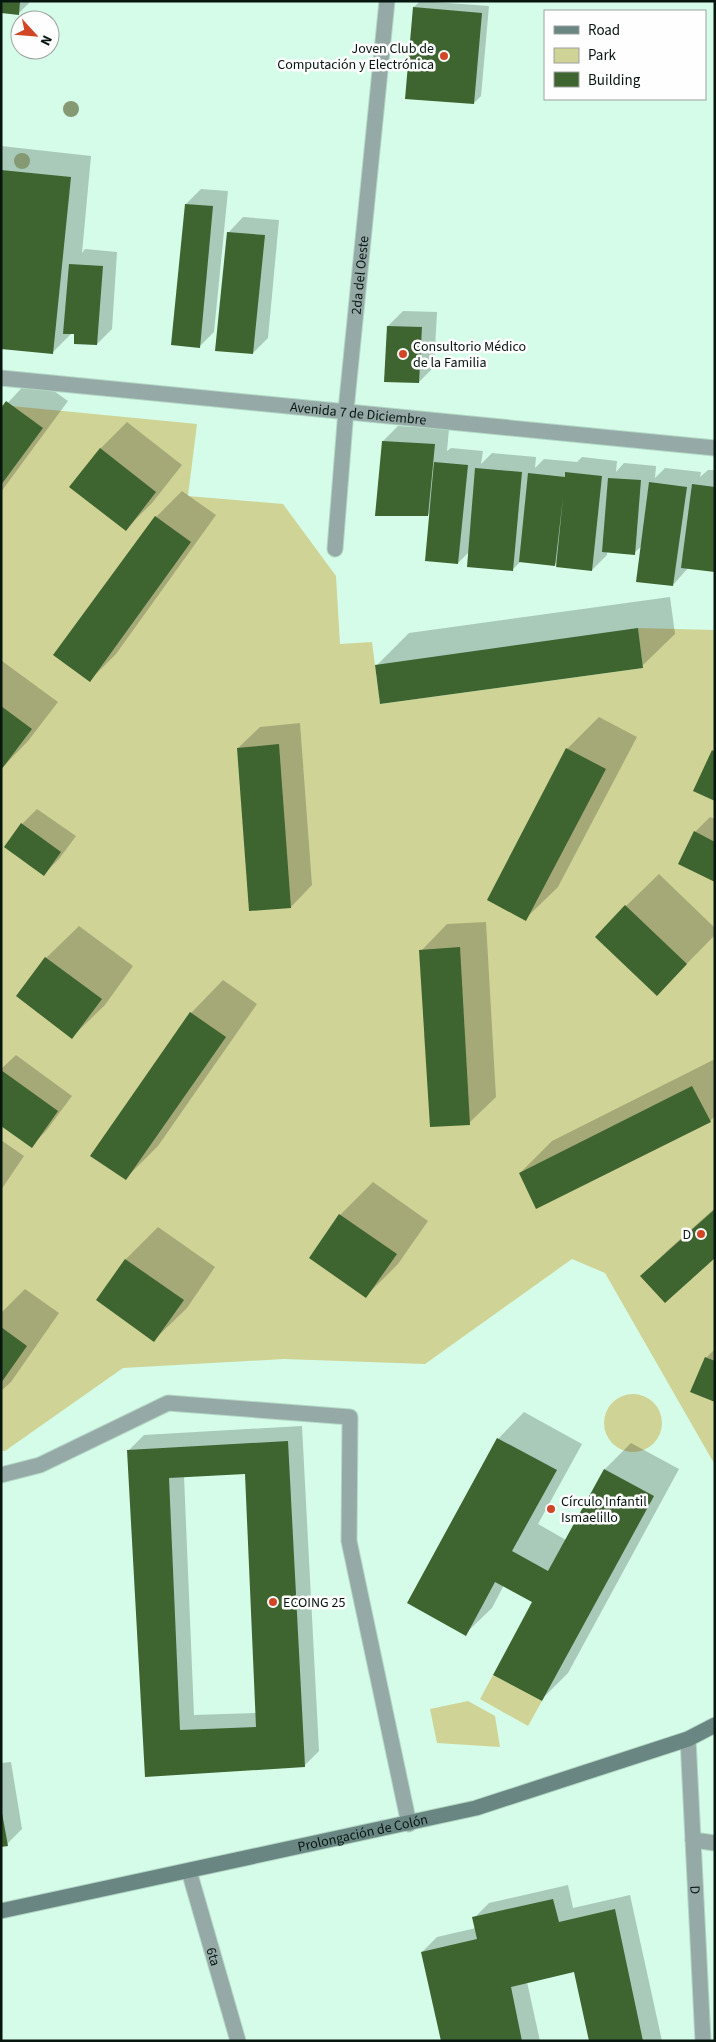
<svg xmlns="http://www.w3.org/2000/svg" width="716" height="2042" font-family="'Source Sans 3',sans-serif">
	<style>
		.green { fill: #cfd496 }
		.shadow { fill: #0003; fill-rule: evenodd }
		.building { fill: #3e6430; fill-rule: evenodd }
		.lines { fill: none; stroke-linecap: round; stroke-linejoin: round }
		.street-casing { stroke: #b3d7c5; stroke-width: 17 }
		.secondary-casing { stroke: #b3d7c5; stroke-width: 17 }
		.street { stroke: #95a9a7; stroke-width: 15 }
		.secondary { stroke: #698683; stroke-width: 15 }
		.tree { fill: #859973 }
		.poi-dot { fill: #d04626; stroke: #fefefe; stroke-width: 2 }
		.labels { text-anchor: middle; stroke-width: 5; stroke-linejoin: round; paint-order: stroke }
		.poi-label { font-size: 14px; fill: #081610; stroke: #fefefe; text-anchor: start }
		.street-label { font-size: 14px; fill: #081610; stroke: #fefefe }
	</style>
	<rect width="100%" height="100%" fill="#d4fce8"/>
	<g class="green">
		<polygon points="1,405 197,424 188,496 283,504 336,576 340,644 372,642 380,704 643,668 638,628 715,630 715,1465 605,1273 572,1259 425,1364 284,1359 123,1368 5,1451 1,1451"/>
		<circle cx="633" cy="1423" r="29"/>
		<polygon points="493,1675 542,1701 528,1726 480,1699"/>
		<polygon points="468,1701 495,1716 500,1747 437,1743 430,1709"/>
	</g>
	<g class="shadow">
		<polygon points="1,1 31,1 18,14"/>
		<polygon points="420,1 489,6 481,96 474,103 414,7"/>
		<polygon points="1,146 91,156 82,253 85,249 117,252 112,329 97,344 72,333 52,353 1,347"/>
		<polygon points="201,189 228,191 214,332 199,347 186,204"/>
		<polygon points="243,217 279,220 268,338 253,353 228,233"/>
		<polygon points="403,311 437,312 434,367 419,382 388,326"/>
		<polygon points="33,376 68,401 1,492 1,410"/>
		<polygon points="127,422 182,465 152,503 126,529 71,487 101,448"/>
		<polygon points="398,426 449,429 447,451 451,448 483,451 481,464 492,453 536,457 535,468 544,459 577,462 582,457 617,461 616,472 624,463 656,466 655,478 665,468 701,472 700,477 708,470 715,470 715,571 688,568 673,585 642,546 634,553 607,551 607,555 592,570 558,561 554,565 521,561 512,570 470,551 458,563 431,511 428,515 383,441"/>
		<polygon points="182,491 216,515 116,654 90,680 156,517"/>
		<polygon points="670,597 675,634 642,666 376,666 409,633"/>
		<polygon points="2,661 58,702 28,741 2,768"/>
		<polygon points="599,717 637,737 558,887 525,919 567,749"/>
		<polygon points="300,723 312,885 291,907 238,748 260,727"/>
		<polygon points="37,809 76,836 59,859 44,874 22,824"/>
		<polygon points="710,817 715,819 715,880 695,832"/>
		<polygon points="659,874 715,928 715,935 657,994 626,906"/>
		<polygon points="486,922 496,1097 469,1123 421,951 447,924"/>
		<polygon points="79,926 133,966 105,1005 72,1037 18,996 46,958"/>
		<polygon points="223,980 257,1004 158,1146 125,1179 91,1155 191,1013"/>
		<polygon points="16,1055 72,1096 46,1131 31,1146 1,1124 1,1069"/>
		<polygon points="715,1059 715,1116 710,1121 520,1173 552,1141"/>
		<polygon points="1,1140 24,1156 1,1190"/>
		<polygon points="373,1182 428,1221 398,1264 366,1296 310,1258 340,1215"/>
		<polygon points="715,1208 715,1256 642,1276 668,1250"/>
		<polygon points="158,1227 215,1267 187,1308 154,1340 97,1300 126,1259"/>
		<polygon points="25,1289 59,1313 11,1382 1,1391 1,1313"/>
		<polygon points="715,1349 715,1401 706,1358"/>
		<polygon points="524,1412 582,1444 538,1524 566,1540 605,1469 631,1443 679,1469 568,1673 542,1699 534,1602 504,1585 492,1608 465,1634 498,1439"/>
		<path d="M302 1426 319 1751 304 1766 146 1775 129 1450 144 1435ZM246 1473 257 1713 194 1715 184 1476Z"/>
		<polygon points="11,1762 22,1829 7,1844 1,1845 1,1763"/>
		<polygon points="568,1885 573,1908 630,1895 662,2041 591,2041 575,1971 527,1982 540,2041 442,2041 422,1952 437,1937 476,1928 474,1918 489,1903"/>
	</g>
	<g class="building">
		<polygon points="1,1 20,1 19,15 1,13"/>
		<polygon points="413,7 482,13 474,104 405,99"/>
		<polygon points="1,170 71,177 53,354 1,349"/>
		<polygon points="185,204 213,206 200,348 171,345"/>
		<polygon points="227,232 265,235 253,354 215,351"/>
		<polygon points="69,264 103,266 97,345 74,344 74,334 63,334"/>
		<polygon points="387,326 422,327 419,383 384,382"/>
		<polygon points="6,401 43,428 1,485 1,408"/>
		<polygon points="382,441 435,444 428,516 375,516"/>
		<polygon points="100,448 156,492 126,531 69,487"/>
		<polygon points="434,462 468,465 458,564 425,561"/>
		<polygon points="475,468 522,472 513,571 467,567"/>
		<polygon points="565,472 602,476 592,571 556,567 563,498 555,566 519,562 528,473 565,477"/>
		<polygon points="608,478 641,480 635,555 602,552"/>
		<polygon points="649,482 687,487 673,586 636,582"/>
		<polygon points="692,484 715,487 715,572 681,568"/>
		<polygon points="155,516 191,542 90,682 53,655"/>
		<polygon points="638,628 643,668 380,704 375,665"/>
		<polygon points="1,706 32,729 1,770"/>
		<polygon points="279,744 291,908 249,911 237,748"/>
		<polygon points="566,748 606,769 526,921 487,900"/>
		<polygon points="712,750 715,752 715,801 693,791"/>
		<polygon points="21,823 61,852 44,876 4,847"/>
		<polygon points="694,831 715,842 715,882 678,864"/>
		<polygon points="625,905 687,964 657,996 595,937"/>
		<polygon points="460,947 470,1125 430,1127 419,950"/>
		<polygon points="45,957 102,999 72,1039 16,996"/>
		<polygon points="190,1012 226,1037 126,1180 90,1156"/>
		<polygon points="1,1070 58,1111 32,1148 1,1126"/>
		<polygon points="692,1086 711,1122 536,1209 519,1173"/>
		<polygon points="715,1209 715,1258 665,1303 640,1276"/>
		<polygon points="339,1214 397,1254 366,1298 309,1258"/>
		<polygon points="125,1259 184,1300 154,1342 96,1300"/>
		<polygon points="1,1327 27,1346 1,1383"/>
		<polygon points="705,1357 715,1361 715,1402 690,1392"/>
		<polygon points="497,1438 557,1470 512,1551 548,1571 604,1469 654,1496 542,1701 493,1675 532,1602 495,1582 466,1636 407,1603"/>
		<path d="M288 1441 305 1767 145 1777 127 1450ZM245 1474 256 1727 180 1730 169 1478Z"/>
		<polygon points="2,1813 8,1846 1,1847 1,1814"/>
		<polygon points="553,1899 559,1922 615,1909 643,2041 589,2041 574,1972 511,1987 522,2041 441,2041 421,1952 477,1939 472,1917"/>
	</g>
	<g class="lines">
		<g class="street-casing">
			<g id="street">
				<path id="s1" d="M1 378 715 448"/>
				<path id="s2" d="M335 549 346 410 387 1"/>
				<polyline points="1,1475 40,1465 168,1403 350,1417 349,1541 409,1824"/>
				<path id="s3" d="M688 1739 703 2041"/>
				<polyline points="693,1840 715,1843"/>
				<path id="s4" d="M189 1871 238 2041"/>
			</g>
		</g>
		<g class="secondary-casing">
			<g id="secondary">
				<path id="s5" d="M1 1911 476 1808 688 1739 715 1725"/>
			</g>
		</g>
		<use href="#street" class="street"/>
		<use href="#secondary" class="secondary"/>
	</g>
	<g class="tree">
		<circle cx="71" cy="109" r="8"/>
		<circle cx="22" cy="161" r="8"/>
	</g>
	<g class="poi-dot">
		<circle cx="444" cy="56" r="5"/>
		<circle cx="403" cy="354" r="5"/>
		<circle cx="701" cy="1234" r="5"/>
		<circle cx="551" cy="1509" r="5"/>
		<circle cx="273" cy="1602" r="5"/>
	</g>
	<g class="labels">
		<g class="poi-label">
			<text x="434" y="53" text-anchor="end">Joven Club de<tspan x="434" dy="16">Computación y Electrónica</tspan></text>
			<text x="413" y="351">Consultorio Médico<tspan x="413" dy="16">de la Familia</tspan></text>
			<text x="691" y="1239" text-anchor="end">D</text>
			<text x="561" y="1506">Círculo Infantil<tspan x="561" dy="16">Ismaelillo</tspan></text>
			<text x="283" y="1607">ECOING 25</text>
		</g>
		<g class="street-label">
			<text dy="5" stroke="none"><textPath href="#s2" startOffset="275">2da del Oeste</textPath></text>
			<text dy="5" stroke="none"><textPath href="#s1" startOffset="359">Avenida 7 de Diciembre</textPath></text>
			<text dy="5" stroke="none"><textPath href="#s5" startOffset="370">Prolongación de Colón</textPath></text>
			<text dy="5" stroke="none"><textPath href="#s3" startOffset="151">D</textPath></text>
			<text dy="5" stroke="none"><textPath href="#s4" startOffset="89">6ta</textPath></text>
		</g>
	</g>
	<rect width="716" height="2042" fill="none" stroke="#081610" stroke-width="5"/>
	<rect x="544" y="10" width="162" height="90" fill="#fefefe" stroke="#9ca19f"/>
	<rect x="554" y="26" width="25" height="8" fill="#698683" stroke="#9ca19f"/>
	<text x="588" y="35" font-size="15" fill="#081610">Road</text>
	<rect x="554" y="48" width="25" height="15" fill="#cfd496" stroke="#9ca19f"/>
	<text x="588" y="60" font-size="15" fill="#081610">Park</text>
	<rect x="554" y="72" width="25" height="15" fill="#3e6430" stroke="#9ca19f"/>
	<text x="588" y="85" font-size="15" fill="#081610">Building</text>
	<g transform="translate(35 35) rotate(116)"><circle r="24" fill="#fefefe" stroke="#9ca19f"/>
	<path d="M0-4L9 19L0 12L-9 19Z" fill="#d04626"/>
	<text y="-8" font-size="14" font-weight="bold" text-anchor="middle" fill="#081610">N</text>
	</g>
</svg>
